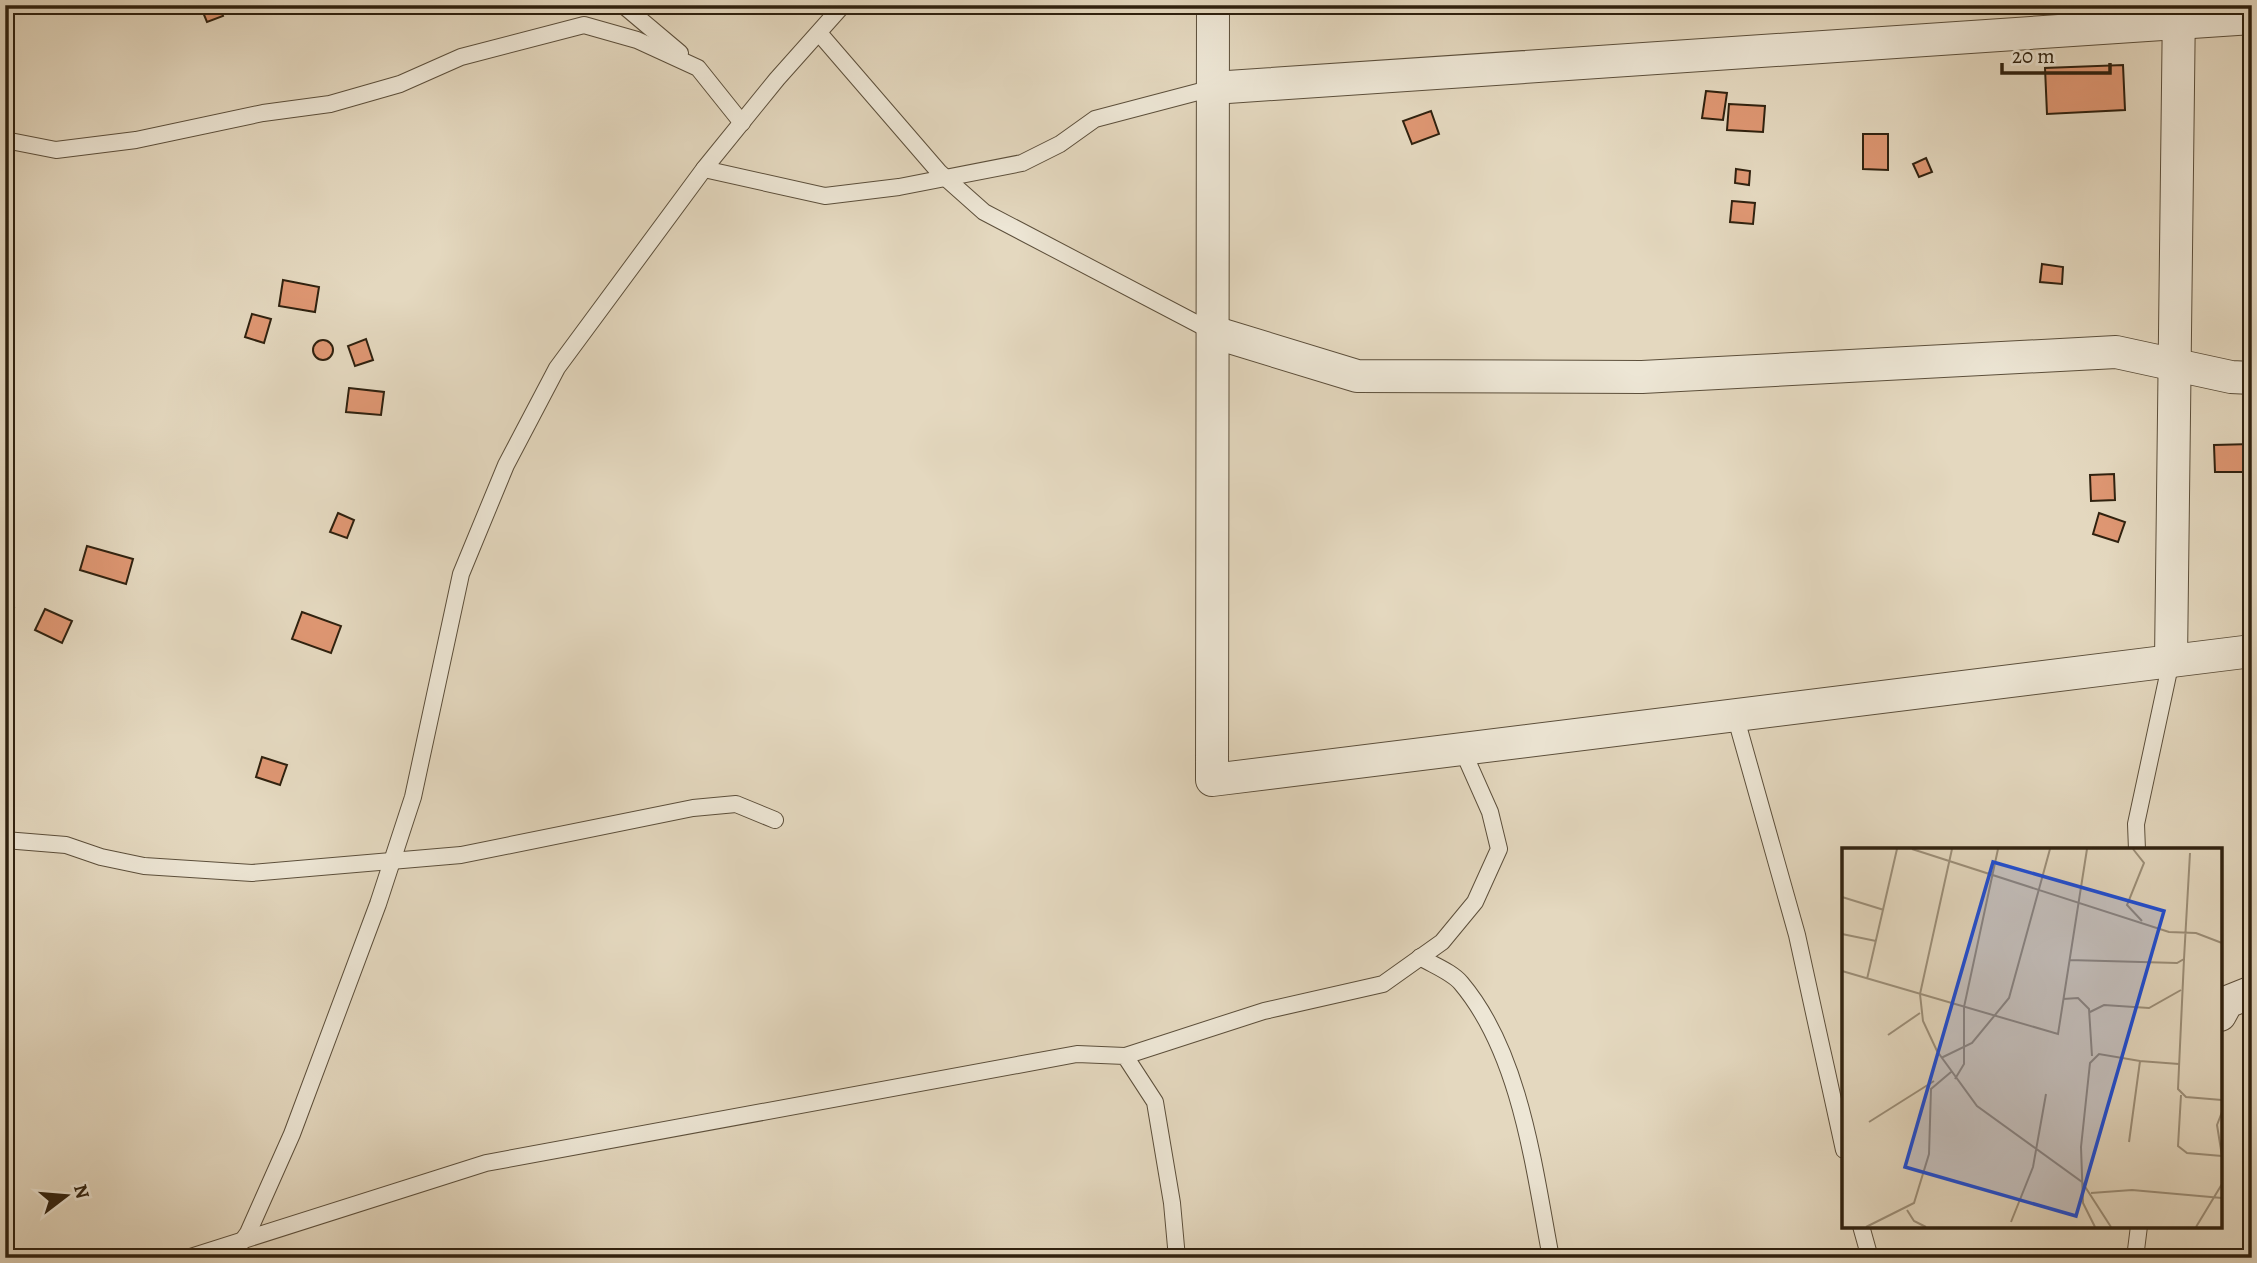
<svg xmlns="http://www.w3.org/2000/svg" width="2257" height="1263" font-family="Alegreya,serif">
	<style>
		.building { fill: #df9773; stroke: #2f210f; stroke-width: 2 }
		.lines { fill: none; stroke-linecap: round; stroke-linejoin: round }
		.lane-casing { stroke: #5c4f3b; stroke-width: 18 }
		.street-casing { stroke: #5c4f3b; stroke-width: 34 }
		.lane { stroke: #ede6d5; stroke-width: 16 }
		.street { stroke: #ede6d5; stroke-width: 32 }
		.inset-road { fill: none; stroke: #9c8f79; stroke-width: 2 }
		.view { fill: #1d4ed8; fill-opacity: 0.15; stroke: #1d4ed8; stroke-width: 3.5 }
		.inset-edge { fill: none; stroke: #2f210f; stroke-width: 3.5 }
	</style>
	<rect width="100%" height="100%" fill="#e4d8bf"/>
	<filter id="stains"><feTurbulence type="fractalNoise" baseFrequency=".00286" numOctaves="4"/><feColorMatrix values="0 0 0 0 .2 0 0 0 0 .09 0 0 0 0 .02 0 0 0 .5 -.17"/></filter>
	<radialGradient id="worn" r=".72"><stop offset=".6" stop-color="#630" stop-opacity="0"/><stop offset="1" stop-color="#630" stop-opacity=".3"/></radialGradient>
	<g class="building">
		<polygon points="212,5 219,5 223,16 207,22 202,10"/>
		<polygon points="2123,65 2125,110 2047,114 2045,68"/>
		<polygon points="1706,91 1727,93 1723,120 1702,118"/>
		<polygon points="1729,104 1765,106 1763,132 1727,130"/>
		<polygon points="1431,111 1439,134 1412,144 1403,121"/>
		<polygon points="1863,134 1888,134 1888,170 1863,169"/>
		<polygon points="1926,158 1932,172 1919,177 1913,164"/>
		<polygon points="1736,169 1750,171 1749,185 1735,183"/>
		<polygon points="1732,201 1755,203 1753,224 1730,222"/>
		<polygon points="2042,264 2063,267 2062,284 2040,282"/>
		<polygon points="283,280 319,287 315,312 279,306"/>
		<polygon points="252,314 271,319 264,343 245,337"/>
		<polygon points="366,339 373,360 355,366 348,346"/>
		<circle cx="323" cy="350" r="10"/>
		<polygon points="349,388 384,392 381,415 346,412"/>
		<polygon points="2252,444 2252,472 2215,472 2214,445"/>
		<polygon points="2114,474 2115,500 2091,501 2090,475"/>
		<polygon points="338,513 354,520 347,538 330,532"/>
		<polygon points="2099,513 2125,522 2118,542 2093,534"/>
		<polygon points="87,546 133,559 126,584 80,570"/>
		<polygon points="8,584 14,607 5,610 5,585"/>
		<polygon points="45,609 72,621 62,643 35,630"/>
		<polygon points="302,612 341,626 331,653 292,639"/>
		<polygon points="262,757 287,765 280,785 256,777"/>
	</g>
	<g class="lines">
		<g class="lane-casing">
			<g id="lane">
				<polyline points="623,5 680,53"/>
				<polyline points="819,33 939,172 984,212 1213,332"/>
				<polyline points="5,140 56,150 136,140 263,113 330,104 400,84 461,57 584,25 637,40 698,68 742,123"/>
				<polyline points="704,169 825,196 899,187 1022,163 1060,144 1095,119 1213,88"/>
				<polyline points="1735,715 1797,935 1844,1150"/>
				<polyline points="5,840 66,845 101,857 144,866 252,873 461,855 693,808 736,804 775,820"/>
				<polyline points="2137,850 2136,824 2171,661"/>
				<path d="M1420 957C1433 965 1452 972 1461 983 1521 1054 1534 1169 1551 1258"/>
				<polyline points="1125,1056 1264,1011 1383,984 1442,942 1475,902 1499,849 1490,812 1462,749"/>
				<polyline points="1861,1226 1870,1258"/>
				<polyline points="187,1258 486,1163 1077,1054 1125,1056 1155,1102 1172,1203 1177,1258"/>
				<polyline points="230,1258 248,1233 292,1134 378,904 413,797 461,574 506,465 557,368 704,169 777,79 843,5"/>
				<polyline points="2135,1258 2139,1226"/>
			</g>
		</g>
		<g class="street-casing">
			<g id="street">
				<polyline points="1213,5 1212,780 2252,651"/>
				<polyline points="1213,88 2252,18"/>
				<polyline points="1213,332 1357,376 1642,377 2116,352 2231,377 2252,378"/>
				<polyline points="2171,661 2179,5"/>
				<polyline points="2220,1015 2227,1002 2252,992"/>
			</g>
		</g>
		<use href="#lane" class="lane"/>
		<use href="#street" class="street"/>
	</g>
	<g transform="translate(1842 848)">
		<rect width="380" height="380" fill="#e4d8bf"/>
		<path class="inset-road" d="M70 1 327 84 354 85 380 95M110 1 78 146 81 173 95 203 135 258 240 334 269 379M291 1 302 15 285 57 300 73M0 49 42 62M0 86 34 93M342 111 336 241 344 249 380 252M227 112 335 115 342 111 348 5M0 123 216 186 245 1M25 131 55 1M221 151 236 150 247 161 250 208M248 164 262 157 307 160 339 142M46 187 78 165M99 210 130 195 167 150 208 1M113 231 122 216V159L156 1M339 247 336 298 345 305 380 308M27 274 92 233M287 294 298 213 337 216M380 308 375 277 380 264M249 345 290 342 380 350M65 362 72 373 84 379M169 374 191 319 204 246M24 379 72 355 87 306 89 241 109 224M253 379 241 355 239 299 248 215 257 206 298 213M354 379 380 336"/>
		<path class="view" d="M151 14 322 63 234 368 63 319Z"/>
		<rect width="380" height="380" class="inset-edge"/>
	</g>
	<rect width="2257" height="1263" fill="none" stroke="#e4d8bf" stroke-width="28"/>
	<rect x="7" y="7" width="2243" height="1249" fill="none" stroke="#2f210f" stroke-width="3.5"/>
	<rect x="14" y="14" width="2229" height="1235" fill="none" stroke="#2f210f" stroke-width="2"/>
	<g transform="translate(66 1196) rotate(74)" stroke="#ede6d5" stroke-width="5" paint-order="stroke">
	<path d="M0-5L12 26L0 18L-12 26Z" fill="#2f210f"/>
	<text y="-10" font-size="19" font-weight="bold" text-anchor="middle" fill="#2f210f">N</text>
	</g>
	<path d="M2002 63v10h108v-10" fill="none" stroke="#2f210f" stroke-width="3.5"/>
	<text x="2012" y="63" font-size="21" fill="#2f210f" stroke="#ede6d5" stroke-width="5" paint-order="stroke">20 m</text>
	<rect width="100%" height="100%" filter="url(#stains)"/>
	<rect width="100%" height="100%" fill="url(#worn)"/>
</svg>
